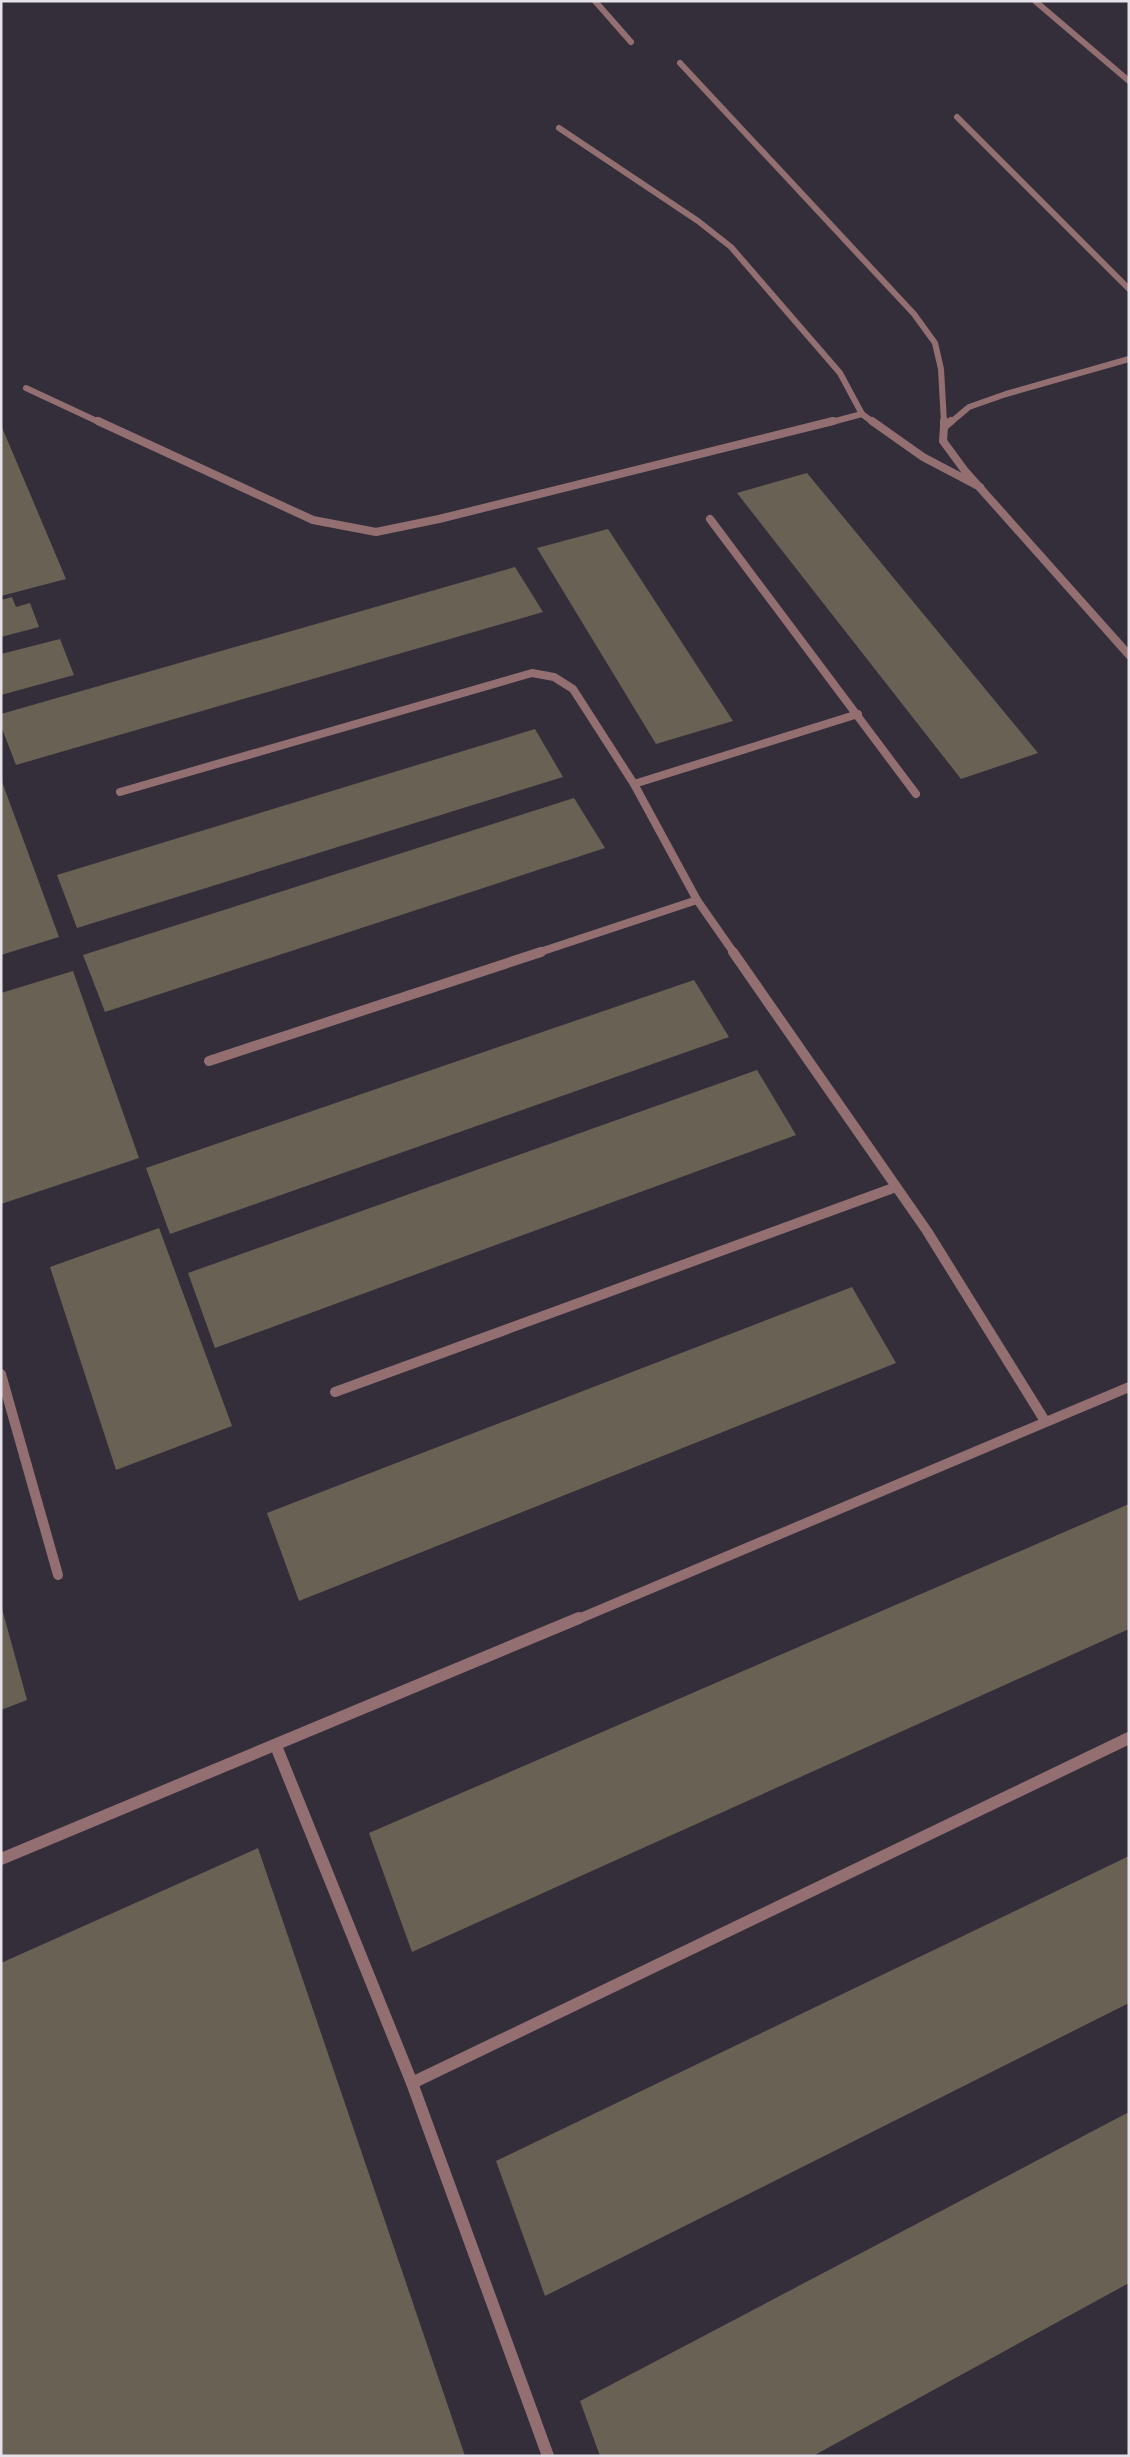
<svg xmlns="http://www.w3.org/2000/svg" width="1130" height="2457" font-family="'Fira Sans',sans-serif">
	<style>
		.building { fill: #696154 }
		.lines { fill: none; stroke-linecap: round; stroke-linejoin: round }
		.service-far2 { stroke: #946f71; stroke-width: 6 }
		.service-far1 { stroke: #946f71; stroke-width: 8 }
		.service { stroke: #946f71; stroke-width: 10 }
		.minor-far3 { stroke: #946f71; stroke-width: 6 }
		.minor-far2 { stroke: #946f71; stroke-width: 8 }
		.minor-far1 { stroke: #946f71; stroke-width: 10 }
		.minor { stroke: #946f71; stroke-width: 12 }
	</style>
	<rect width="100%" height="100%" fill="#332e3a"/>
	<g class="building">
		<polygon points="1,425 66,579 1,596"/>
		<polygon points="807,473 1038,753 961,779 737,493"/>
		<polygon points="608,529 733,721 656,744 537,548"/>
		<polygon points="515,567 543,612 16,765 1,726 1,714"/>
		<polygon points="12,597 16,607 30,603 39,627 1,637 1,600"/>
		<polygon points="60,639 74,675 1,695 1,654"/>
		<polygon points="535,729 563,777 77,928 57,875"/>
		<polygon points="1,779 59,937 1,955"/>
		<polygon points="574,798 605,848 105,1012 83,955"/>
		<polygon points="73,971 139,1158 1,1204 1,993"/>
		<polygon points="694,980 729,1037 170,1234 146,1168"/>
		<polygon points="757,1070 796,1135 215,1348 188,1273"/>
		<polygon points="159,1228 232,1426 116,1470 50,1267"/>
		<polygon points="852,1287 896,1363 299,1601 267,1513"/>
		<polygon points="1129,1504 1129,1629 412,1952 369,1833"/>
		<polygon points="1,1605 27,1700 1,1710"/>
		<polygon points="258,1848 465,2456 1,2456 1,1963"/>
		<polygon points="1129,1856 1129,2003 545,2296 496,2161"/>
		<polygon points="1129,2112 1129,2283 813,2456 600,2456 580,2401"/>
	</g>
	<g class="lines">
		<g class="service-far2">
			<polyline points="595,1 631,42"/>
			<polyline points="1035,1 1129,81"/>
			<polyline points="680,63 914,314 935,343 941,369 944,423"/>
			<polyline points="957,117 1129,289"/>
			<polyline points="559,128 698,221 731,247 840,373 862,414"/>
			<polyline points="26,388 101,423"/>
			<polyline points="828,423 862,414 874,423"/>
		</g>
		<g class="service-far1">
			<polyline points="98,421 313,520 376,532 439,519 833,421"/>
			<polyline points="872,421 923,457 980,487"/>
			<polyline points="944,421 944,427"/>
		</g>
		<polyline class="service" points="1,1374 58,1575"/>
		<polyline class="minor-far3" points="950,423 969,407 1006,394 1129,359"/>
		<g class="minor-far2">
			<polyline points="951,421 944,427 943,441 965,471 1129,655"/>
			<polyline points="710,519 916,794"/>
			<polyline points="634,784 858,714"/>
			<polyline points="120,792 532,673 554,677 573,689 634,784 697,900 734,953"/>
			<polyline points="537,953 697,900"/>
		</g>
		<g class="minor-far1">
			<polyline points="733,952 927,1231 1045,1421"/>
			<polyline points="209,1061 541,952"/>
			<polyline points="335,1392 896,1187"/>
			<polyline points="576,1620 1129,1387"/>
		</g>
		<g class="minor">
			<polyline points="276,1746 412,2083 548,2456"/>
			<polyline points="1,1859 579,1618"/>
			<polyline points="412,2083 1129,1738"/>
		</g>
	</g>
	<rect width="1130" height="2457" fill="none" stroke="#e6e2ea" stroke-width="5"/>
</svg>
